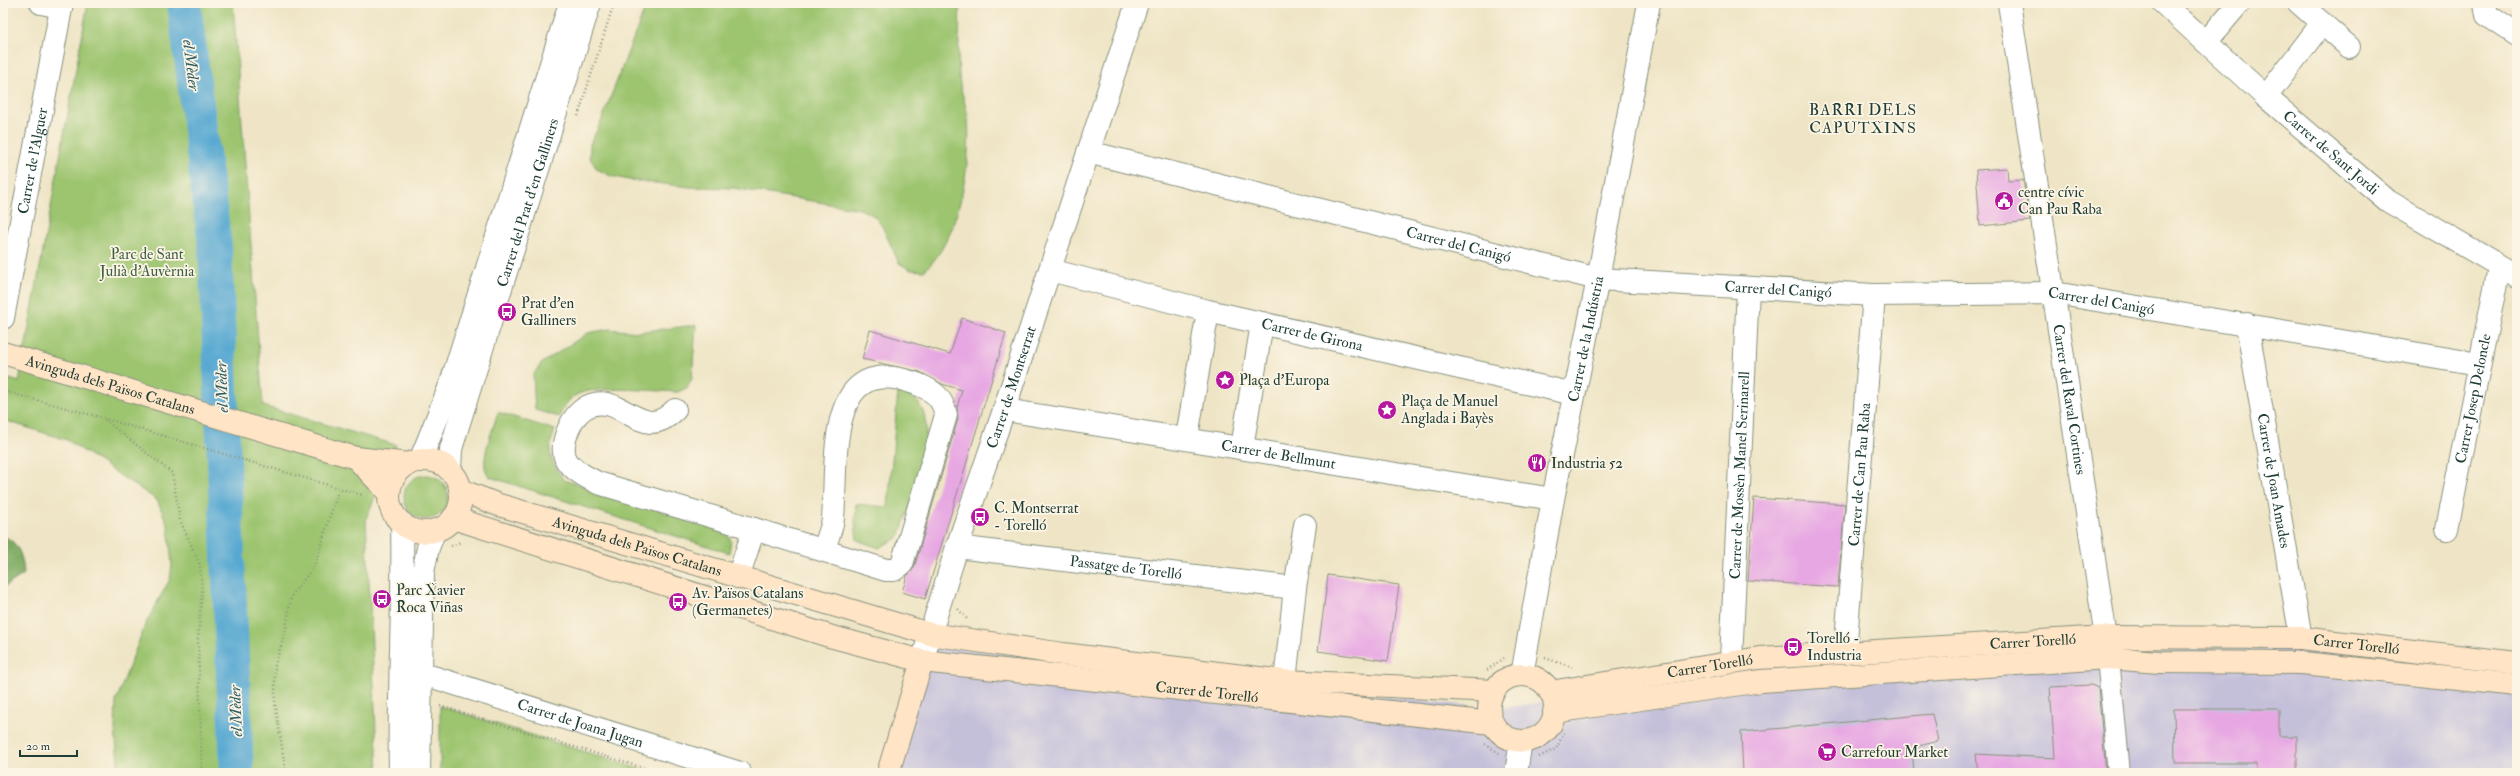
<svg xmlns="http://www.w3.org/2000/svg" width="2520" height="776" font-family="'IM FELL Double Pica',serif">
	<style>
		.industrial { fill: #c5c0da }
		.green { fill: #9dc570; stroke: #5e8152 }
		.forest { fill: #7eaa62; stroke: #4e744b }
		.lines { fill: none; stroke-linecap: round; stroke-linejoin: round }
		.stream { stroke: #57a8d2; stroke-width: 5.5 }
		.river { stroke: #57a8d2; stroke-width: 34 }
		.building { fill: #e7a7e3 }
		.street-casing { stroke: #87917d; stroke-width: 24 }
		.secondary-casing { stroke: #87917d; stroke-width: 24 }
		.path { stroke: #87917d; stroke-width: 2.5; stroke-dasharray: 1 3; stroke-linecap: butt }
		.street { stroke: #fff; stroke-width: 22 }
		.secondary { stroke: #ffe4c6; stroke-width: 22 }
		.labels { text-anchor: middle; stroke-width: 3.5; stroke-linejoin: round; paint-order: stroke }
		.street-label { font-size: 15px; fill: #1f3d34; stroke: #fcf5e5 }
		.poi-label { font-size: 15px; fill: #1f3d34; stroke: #fcf5e5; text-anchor: start }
		.park-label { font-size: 15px; fill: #3e5f43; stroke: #fcf5e5 }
		.water-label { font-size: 16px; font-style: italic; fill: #305d63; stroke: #fcf5e5 }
		.neighbourhood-label { font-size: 16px; letter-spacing: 1px; fill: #1f3d34; stroke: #fcf5e5 }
	</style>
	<rect width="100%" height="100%" fill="#fcf5e5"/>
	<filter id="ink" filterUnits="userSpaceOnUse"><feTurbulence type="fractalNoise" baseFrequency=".025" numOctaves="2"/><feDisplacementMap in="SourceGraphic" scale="8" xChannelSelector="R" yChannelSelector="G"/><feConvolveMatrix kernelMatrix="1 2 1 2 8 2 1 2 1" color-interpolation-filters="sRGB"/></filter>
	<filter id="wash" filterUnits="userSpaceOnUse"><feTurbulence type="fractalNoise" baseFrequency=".012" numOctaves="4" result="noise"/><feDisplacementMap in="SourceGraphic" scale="16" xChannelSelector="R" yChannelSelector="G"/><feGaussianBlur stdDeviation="0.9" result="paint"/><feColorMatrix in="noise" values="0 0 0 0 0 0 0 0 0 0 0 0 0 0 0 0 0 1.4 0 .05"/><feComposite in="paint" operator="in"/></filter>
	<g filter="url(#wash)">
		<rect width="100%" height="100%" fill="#efe5c6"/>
		<polygon class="industrial" points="927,645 1496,709 1733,673 2098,647 2302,648 2517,673 2517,773 887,773"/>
		<g class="green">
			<polygon points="88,3 233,3 263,406 396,445 366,519 378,773 119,773 115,728 116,701 145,625 170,579 172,565 168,525 157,500 67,440 3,420 3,377 19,382"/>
			<path d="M647 3H959C961 27 957 52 959 76 960 91 966 103 968 118 972 162 959 241 924 271L911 270 899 263 882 226 873 215 860 209 733 188 690 187 629 180 611 176 597 169 590 158V144L601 122Z"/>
			<path d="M696 325 692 378 688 387 678 392C655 391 594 385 576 395 568 399 563 409 559 417L535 410 533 375 542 363 588 333 609 329 638 332Z"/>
			<path d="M898 391C903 393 912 395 915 399 944 427 909 505 899 537L879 548 857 540 855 523 856 504 888 507Z"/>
			<path d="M498 412 555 430C546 454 550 460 564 480L725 532 731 540 729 553 490 477C476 467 494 427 498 412Z"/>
			<circle cx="426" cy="497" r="22"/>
			<polygon points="440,706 652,773 440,773"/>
		</g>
		<path class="forest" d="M3 536C19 542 23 557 24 574L3 588Z"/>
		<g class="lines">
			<polyline class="stream" points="3,568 5,569"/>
			<polyline class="river" points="184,3 215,246 237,773"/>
		</g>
		<g id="blocks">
			<g class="building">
				<polygon points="2007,168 2008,181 2023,180 2030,221 1980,226 1976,170"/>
				<polygon points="962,318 1006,333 925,599 902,592 907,576 914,568 958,419 957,408 962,390 942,384 920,372 862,359 870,330 950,354"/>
				<polygon points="1754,498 1845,504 1838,587 1748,581"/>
				<polygon points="1328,575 1399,585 1388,661 1318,651"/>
				<polygon points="2091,685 2098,688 2106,773 1978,773 1976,754 2055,758 2050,687"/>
				<polygon points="2174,709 2279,709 2279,736 2297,736 2297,773 2256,773 2256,763 2175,763"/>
				<polygon points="1932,714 1938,741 1912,748 1914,773 1743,773 1741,732"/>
			</g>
		</g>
	</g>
	<g filter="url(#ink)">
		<use href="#blocks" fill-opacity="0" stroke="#87917d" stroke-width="1"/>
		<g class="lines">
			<g class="street-casing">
				<g id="street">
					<polyline points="41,3 61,7"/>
					<path id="s1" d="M2009 3 2106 637 2119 773"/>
					<path id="s2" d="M2163 3 2266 97 2388 201 2517 276"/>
					<polyline points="2299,3 2349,47"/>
					<polyline points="2485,3 2487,15 2517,35"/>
					<polyline points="2206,42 2239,3"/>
					<polyline points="2266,97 2322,23"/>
					<path id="s3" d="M1088 152 1598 279 1874 295 2054 293 2479 364"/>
					<path id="s4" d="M1050 270 1208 311 1574 394"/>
					<path id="s5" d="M3 318 62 3"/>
					<path id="s6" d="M2247 324 2301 638"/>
					<path d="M675 410C653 432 640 419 618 408 590 394 572 414 565 439 563 446 563 457 568 463 578 473 586 477 598 483L754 529"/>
					<path id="s7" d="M1004 410C1188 438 1370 471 1553 499"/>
					<polyline points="1187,437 1208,311"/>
					<polyline points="1242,448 1262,323"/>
					<polyline points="420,461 451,383 570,3"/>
					<path id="s8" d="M450 471 451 449 457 429 590 3"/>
					<path id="s9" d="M2447 529 2499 268"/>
					<path id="s10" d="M957 547 1295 588"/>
					<path d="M738 577 754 529 886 570H894L902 564 946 415C942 397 934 391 917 384 823 348 838 464 833 518 832 529 827 540 823 550"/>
					<path id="s11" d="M1845 653 1874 295"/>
					<path id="s12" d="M922 661 957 547 1004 410 1137 3"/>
					<path id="s13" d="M1731 661 1748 288"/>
					<path id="s14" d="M420 673 740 773"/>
					<path id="s15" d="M1522 675 1553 499 1598 279 1649 3"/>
					<polyline points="1285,681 1295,588 1305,525"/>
					<path d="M400 773C398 690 404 606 402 523"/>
					<polyline points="419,773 423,572 428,548 435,530"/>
					<polyline points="1516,773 1521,741"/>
				</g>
			</g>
			<g class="secondary-casing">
				<g id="secondary">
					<path id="s16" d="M3 353 356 458 409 464"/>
					<polyline points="356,458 389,493"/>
					<circle cx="425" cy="496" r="36"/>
					<path id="s17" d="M460 490 496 504 930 634 1063 654 1285 681 1494 691"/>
					<path id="s18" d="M453 518 829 636 922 661 1492 723"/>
					<circle cx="1522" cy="708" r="33"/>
					<path id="s19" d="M1550 692 1759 658 2106 637 2301 638 2517 663"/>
					<polyline points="1554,712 1761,681 2108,658 2159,662 2302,663 2517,685"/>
					<polyline points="888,773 922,661"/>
				</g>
			</g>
			<g class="path">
				<polyline points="578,116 614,3"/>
				<polyline points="3,391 103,418 362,495"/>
				<polyline points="105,420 172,473 180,520 200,565 202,591 198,639 202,773"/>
				<polyline points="451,546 461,542"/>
				<polyline points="958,609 967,619"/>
				<polyline points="1545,658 1572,667"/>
				<polyline points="1487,670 1504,658"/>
				<polyline points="440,706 660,773"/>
				<polyline points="1485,744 1499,753"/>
				<polyline points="1539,757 1556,749 1565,731"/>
				<polyline points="286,773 275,703 275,665 286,629 291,597 315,564 339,488"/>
			</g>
			<use href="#street" class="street"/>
			<use href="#secondary" class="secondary"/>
		</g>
	</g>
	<defs>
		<g id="civic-disc" transform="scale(1)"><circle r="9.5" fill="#b5179e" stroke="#fcf5e5"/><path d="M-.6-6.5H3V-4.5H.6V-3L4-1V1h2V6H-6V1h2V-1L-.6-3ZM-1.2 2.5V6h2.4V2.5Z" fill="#fff"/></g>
		<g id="bus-disc" transform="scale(1)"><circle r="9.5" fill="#b5179e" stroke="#fcf5e5"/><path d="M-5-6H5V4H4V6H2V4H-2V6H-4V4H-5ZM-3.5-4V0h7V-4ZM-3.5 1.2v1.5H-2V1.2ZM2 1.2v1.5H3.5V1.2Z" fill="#fff"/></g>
		<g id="sight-disc" transform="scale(1)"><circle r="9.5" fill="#b5179e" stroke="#fcf5e5"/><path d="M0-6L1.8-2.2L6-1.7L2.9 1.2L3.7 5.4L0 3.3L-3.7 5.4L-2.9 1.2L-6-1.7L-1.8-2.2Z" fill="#fff"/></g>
		<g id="restaurant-disc" transform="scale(1)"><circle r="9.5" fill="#b5179e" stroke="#fcf5e5"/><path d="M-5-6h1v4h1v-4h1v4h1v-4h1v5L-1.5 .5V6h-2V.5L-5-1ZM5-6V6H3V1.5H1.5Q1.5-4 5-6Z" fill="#fff"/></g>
		<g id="supermarket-disc" transform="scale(1)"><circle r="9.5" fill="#b5179e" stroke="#fcf5e5"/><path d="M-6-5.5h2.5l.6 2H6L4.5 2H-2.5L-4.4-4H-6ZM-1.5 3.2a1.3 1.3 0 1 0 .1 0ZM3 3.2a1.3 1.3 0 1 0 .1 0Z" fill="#fff"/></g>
	</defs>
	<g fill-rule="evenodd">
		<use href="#civic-disc" x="2004" y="201"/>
		<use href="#bus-disc" x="507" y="312"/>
		<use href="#sight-disc" x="1225" y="380"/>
		<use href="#sight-disc" x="1387" y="410"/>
		<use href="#restaurant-disc" x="1537" y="463"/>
		<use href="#bus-disc" x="980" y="517"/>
		<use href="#bus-disc" x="382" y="599"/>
		<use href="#bus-disc" x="678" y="602"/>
		<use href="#bus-disc" x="1793" y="647"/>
		<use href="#supermarket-disc" x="1827" y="752"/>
	</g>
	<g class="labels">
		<g class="street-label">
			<text dy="5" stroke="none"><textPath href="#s2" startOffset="225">Carrer de Sant Jordi</textPath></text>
			<text dy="5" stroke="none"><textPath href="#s5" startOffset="160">Carrer de l'Alguer</textPath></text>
			<text dy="5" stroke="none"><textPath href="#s8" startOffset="280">Carrer del Prat d'en Galliners</textPath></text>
			<text dy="5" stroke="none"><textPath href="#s3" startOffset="382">Carrer del Canigó</textPath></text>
			<text dy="5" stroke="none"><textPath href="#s3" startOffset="706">Carrer del Canigó</textPath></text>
			<text dy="5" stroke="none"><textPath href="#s3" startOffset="1030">Carrer del Canigó</textPath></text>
			<text dy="5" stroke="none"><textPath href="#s4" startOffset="270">Carrer de Girona</textPath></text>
			<text dy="5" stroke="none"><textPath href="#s15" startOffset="342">Carrer de la Indústria</textPath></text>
			<text dy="5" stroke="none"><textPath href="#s16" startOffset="112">Avinguda dels Països Catalans</textPath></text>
			<text dy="5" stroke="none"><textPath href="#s12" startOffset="288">Carrer de Montserrat</textPath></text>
			<text dy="5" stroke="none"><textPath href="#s9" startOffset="133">Carrer Josep Deloncle</textPath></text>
			<text dy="5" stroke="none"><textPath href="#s1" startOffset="401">Carrer del Raval Cortines</textPath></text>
			<text dy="5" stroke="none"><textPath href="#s7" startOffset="278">Carrer de Bellmunt</textPath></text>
			<text dy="5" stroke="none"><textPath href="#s11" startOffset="179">Carrer de Can Pau Raba</textPath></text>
			<text dy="5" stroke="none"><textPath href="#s13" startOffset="186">Carrer de Mossèn Manel Serinarell</textPath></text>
			<text dy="5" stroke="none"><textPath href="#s6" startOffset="159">Carrer de Joan Amades</textPath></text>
			<text dy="5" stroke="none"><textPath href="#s17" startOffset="186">Avinguda dels Països Catalans</textPath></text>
			<text dy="5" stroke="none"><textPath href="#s10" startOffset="170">Passatge de Torelló</textPath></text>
			<text dy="5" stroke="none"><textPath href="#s19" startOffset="486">Carrer Torelló</textPath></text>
			<text dy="5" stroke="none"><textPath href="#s19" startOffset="810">Carrer Torelló</textPath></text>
			<text dy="5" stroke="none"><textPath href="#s19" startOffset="162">Carrer Torelló</textPath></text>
			<text dy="5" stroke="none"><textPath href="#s18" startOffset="777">Carrer de Torelló</textPath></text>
			<text dy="5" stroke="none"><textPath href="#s14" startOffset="168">Carrer de Joana Jugan</textPath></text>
		</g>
		<g class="poi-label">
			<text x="2018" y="197">centre cívic<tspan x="2018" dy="17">Can Pau Raba</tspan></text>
			<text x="521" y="308">Prat d'en<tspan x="521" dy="17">Galliners</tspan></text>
			<text x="1239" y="385">Plaça d'Europa</text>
			<text x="1401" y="406">Plaça de Manuel<tspan x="1401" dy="17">Anglada i Bayès</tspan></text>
			<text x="1551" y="468">Industria 52</text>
			<text x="994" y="513">C. Montserrat<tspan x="994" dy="17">- Torelló</tspan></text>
			<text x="396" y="595">Parc Xavier<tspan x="396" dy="17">Roca Viñas</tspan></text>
			<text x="692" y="598">Av. Països Catalans<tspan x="692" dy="17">(Germanetes)</tspan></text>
			<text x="1807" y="643">Torelló -<tspan x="1807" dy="17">Industria</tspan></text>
			<text x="1841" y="757">Carrefour Market</text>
		</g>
		<g class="park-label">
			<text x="147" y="259">Parc de Sant<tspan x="147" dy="17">Julià d'Auvèrnia</tspan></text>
		</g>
		<g class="water-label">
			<text transform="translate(192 65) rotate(83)" y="6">el Mèder</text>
			<text transform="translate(221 387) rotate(-92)" y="6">el Mèder</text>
			<text transform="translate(235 711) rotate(-92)" y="6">el Mèder</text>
		</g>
		<g class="neighbourhood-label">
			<text x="1863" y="115">BARRI DELS<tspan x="1863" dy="18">CAPUTXINS</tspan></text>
		</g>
	</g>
	<rect width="2520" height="776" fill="none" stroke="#fcf5e5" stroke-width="16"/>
	<path d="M20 750v6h57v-6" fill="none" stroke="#1f3d34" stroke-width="2"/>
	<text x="26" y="750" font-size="12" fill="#1f3d34" stroke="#fcf5e5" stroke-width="3" paint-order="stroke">20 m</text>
</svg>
